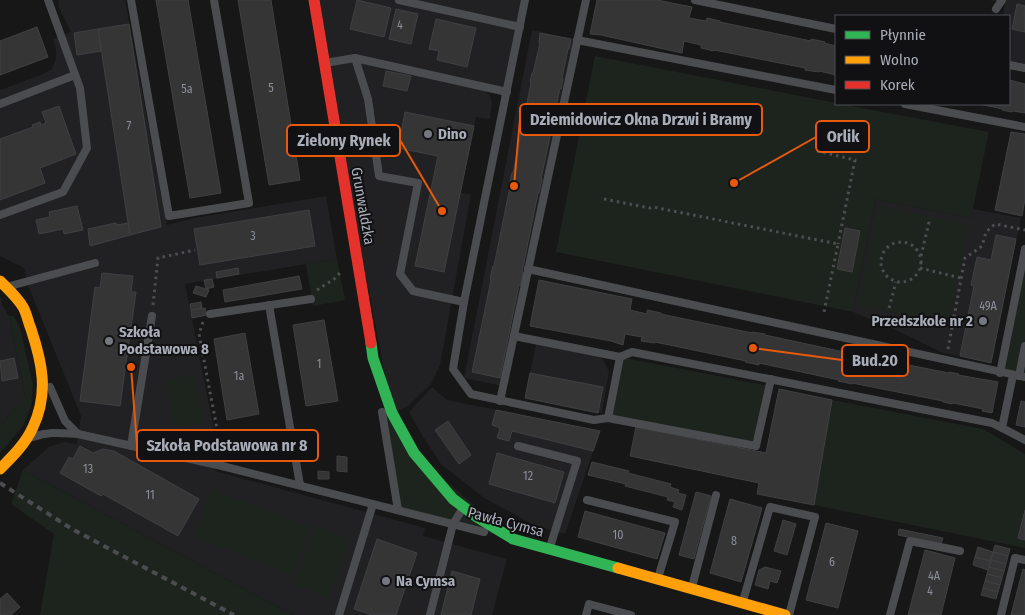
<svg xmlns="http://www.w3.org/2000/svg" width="1025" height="615" font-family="'Fira Sans Condensed',sans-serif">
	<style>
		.built { fill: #212123 }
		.green { fill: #1d241e }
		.building { fill: #353536; stroke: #3f4043 }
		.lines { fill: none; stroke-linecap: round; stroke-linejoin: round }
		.path { stroke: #4d4e52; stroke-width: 3; stroke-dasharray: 2.5 4; stroke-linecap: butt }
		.lane { stroke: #4b4c50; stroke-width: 8 }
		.fast { stroke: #30b455; stroke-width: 11 }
		.slow { stroke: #ff9f0a; stroke-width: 11 }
		.jam { stroke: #e5322d; stroke-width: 11 }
		.rail { stroke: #4b4c4f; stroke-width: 4; stroke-dasharray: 6 5; stroke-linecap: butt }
		.poi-dot { fill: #757880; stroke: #111113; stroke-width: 2 }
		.labels { text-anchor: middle; stroke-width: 4; stroke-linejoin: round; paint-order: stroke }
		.number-label { font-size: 12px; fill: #8b8f98 }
		.poi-label { font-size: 15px; font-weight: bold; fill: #a8adb8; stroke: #111113; text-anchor: start }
		.street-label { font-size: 15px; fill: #a8adb8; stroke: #111113 }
		.leader { fill: none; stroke: #e8590c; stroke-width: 2 }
		.callout-dot { fill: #e8590c; stroke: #111113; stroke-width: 2 }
		.callout { fill: #111113; stroke: #e8590c; stroke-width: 2 }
		.callout-label { font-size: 16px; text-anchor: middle; font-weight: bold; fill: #a8adb8 }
	</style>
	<rect width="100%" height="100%" fill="#171717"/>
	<g class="built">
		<polygon points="59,0 125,0 167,225 194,218 326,196 337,259 185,284 219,455 215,471 425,528 423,536 507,559 492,615 293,615 23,470 49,447 64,442 77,444 81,416 28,285 24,268 0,256 0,90 41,75 52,69 56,58 56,48 53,39 71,32 58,6"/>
		<polygon points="314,0 525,0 507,92 482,87 490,96 492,103 490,119 476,117 461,193 471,194 440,365 431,384 408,406 392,413"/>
		<polygon points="988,0 1025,0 1025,68 1009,65 1009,16 1003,16 1005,3"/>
		<polygon points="532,30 577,40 503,386 464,378"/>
		<polygon points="876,199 971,218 973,209 1021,218 991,363 943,353 896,330 853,312"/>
		<polygon points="0,297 1,298 2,305 9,316 25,394 0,427"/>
		<polygon points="536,344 602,357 609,372 602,413 525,398"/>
		<polygon points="432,387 447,400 600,431 565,534 532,524 484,498 441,464 422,435 409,412"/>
	</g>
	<g class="green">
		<polygon points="595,56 836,103 836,104 841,104 989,132 971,218 876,199 853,312 556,252"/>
		<polygon points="878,206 969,225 949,324 857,305"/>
		<polygon points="1025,249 1025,378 1000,373"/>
		<polygon points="337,259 345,300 313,306 306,264"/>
		<polygon points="9,316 14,316 20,328 33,384 31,406 23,426 0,453 0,427 25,394"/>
		<polygon points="620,357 769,386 756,446 608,418"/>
		<polygon points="195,374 204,422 175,428 166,380"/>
		<polygon points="382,386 414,453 513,539 398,510"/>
		<polygon points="832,400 983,429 1025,454 1025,548 814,505"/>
		<polygon points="23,470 293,615 40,615 54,534 11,504"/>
		<polygon points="212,489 312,527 293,575 194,537"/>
		<polygon points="315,526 351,539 329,598 293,584"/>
	</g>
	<g class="building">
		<polygon points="156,0 188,0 221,193 190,198"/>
		<polygon points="238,0 271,0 300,180 269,185"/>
		<polygon points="357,0 391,8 384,37 350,29"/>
		<polygon points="597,0 657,0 692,7 689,18 706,21 707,18 720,21 720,22 811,41 811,39 825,42 824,43 836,46 836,75 819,71 819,72 805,70 805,68 714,50 714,51 701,48 701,45 684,41 682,53 601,35 590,34"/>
		<polygon points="1017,4 1025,6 1025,32 1012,29"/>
		<polygon points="396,9 418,14 411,44 389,39"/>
		<polygon points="436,19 476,28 467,67 437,60 439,51 429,49"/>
		<polygon points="129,24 161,227 130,235 98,29"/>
		<polygon points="37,27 48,57 0,75 0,41"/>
		<polygon points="98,29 101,51 77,55 74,33"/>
		<polygon points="540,33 571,39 569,49 568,49 562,78 563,79 561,89 560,88 541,179 542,179 539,193 538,193 522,272 523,272 521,285 519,285 500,378 472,372 491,280 490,279 493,266 494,266 510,187 509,186 512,173 513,173 531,83 530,82 532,73 533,73 540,43 539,43"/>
		<polygon points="386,71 411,76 407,91 383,86"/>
		<polygon points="1009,80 1025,84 1025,113 1013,111 1012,112 1002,110 1003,109 979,104 1009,104"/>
		<polygon points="59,106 76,154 40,168 45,183 0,200 0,139 33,127 32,125 40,122 41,125 46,123 42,112"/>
		<polygon points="405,112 474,126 444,272 415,266 438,156 398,148"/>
		<polygon points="1011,132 1025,134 1025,199 1022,216 995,210"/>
		<polygon points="77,206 83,230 64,234 63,229 39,234 36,220 50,217 49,212"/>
		<polygon points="309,210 315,246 200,265 194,229"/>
		<polygon points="116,223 117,225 128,223 130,235 90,246 88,229"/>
		<polygon points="845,228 860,231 852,272 837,269"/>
		<polygon points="996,235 1016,239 991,363 960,356 974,286 971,285 977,257 991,260"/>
		<polygon points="238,268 239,274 217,278 216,272"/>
		<polygon points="102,273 133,276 131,292 136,292 120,406 80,401 95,287 100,288"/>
		<polygon points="299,276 302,289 225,302 223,290"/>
		<polygon points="212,279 214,287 206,289 204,280"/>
		<polygon points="539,280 632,299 630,310 647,314 647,310 661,313 661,314 752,333 752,332 765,334 765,335 844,352 845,350 858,353 858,355 949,373 949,372 959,374 958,375 998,382 992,413 982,411 983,409 953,403 952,404 943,402 943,401 852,383 852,384 838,381 839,380 759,363 759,365 745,362 746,361 655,342 655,343 641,341 642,337 625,334 623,345 611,341 530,326"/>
		<polygon points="196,286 209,290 206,297 193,293"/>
		<polygon points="201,302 202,308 191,310 190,304"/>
		<polygon points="205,308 207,315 192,318 191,310"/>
		<polygon points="324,320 338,401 306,406 293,325"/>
		<polygon points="245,333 259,414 227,420 214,339"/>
		<polygon points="14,358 18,378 2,381 0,361"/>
		<polygon points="530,373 603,387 598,413 525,398"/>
		<polygon points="779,389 832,400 814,505 757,494 759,483 630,456 636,427 766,453"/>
		<polygon points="1021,401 1025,402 1025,427 1016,425"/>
		<polygon points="496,410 600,431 593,451 512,431 509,441 497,438 500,428 492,425"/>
		<polygon points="448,421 471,455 459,464 435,430"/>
		<polygon points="80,446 93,453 103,449 114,451 199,499 178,536 103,494 101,496 60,473 69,457 73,459"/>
		<polygon points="497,453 564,472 555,503 489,484"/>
		<polygon points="337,456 347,457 347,472 337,471"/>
		<polygon points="592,462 629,471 628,473 671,484 670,487 679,490 678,493 686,495 682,510 673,507 675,502 667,500 668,497 625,486 626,484 588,475"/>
		<polygon points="318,471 329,472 329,479 318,479"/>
		<polygon points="696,492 711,496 694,559 679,555"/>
		<polygon points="730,499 762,508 741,582 710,573"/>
		<polygon points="1025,510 1025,540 1018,538"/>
		<polygon points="585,511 665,533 657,559 578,537"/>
		<polygon points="783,520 796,524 787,555 774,551"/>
		<polygon points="826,523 858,531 838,608 806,600"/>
		<polygon points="899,529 943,538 941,544 898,535"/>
		<polygon points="377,539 417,553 396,615 372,615 354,609"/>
		<polygon points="995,545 1010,549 1008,556 993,552"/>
		<polygon points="978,547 993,552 990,561 975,557"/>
		<polygon points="925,550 955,558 941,615 908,615"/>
		<polygon points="993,552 1008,556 1006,564 991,560"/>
		<polygon points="975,557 990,561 988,570 973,565"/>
		<polygon points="991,560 1006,564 1004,571 989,567"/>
		<polygon points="765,567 781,571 777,583 770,581 768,589 755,585 759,570"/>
		<polygon points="989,567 1004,571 1002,578 987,574"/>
		<polygon points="1023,569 1025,570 1025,615 1011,615"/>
		<polygon points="452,571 480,579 471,615 441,615"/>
		<polygon points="987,574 1002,578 1000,585 985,581"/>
		<polygon points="985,581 1000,585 998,592 983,588"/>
		<polygon points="983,588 998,592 996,599 981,595"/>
		<polygon points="7,593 20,607 11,615 0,615 0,599"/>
	</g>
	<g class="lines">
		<g class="path">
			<polyline points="817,151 855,160 838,244"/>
			<polyline points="604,199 650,208 653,207 838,244 824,312"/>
			<circle cx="901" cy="262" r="20"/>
			<polyline points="921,256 930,218"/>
			<polyline points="920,268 961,278"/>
			<polyline points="317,290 334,279 340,273"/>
			<polyline points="153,305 158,258 195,250"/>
			<polyline points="889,308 896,282"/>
			<polyline points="203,322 199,334 222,455"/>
			<polyline points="948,349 965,258 982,246 986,232 995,224 1025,230"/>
		</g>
		<g class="lane">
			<polyline points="131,0 169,216 249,203 214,0"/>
			<polyline points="399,0 520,27"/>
			<polyline points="525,0 464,302 453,369 471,394 594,420 608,418 756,446 771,379"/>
			<polyline points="695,0 836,29"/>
			<polyline points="996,9 1002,0"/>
			<polyline points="577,40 836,90"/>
			<polyline points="355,58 368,99 379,176 418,183 400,274 413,291 464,302"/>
			<polyline points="325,63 355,58 507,92"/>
			<polyline points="1009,65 1025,68"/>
			<polyline points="0,104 75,75"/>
			<polyline points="905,104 1025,127"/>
			<polyline points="0,215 63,192 87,148 80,88 48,0"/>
			<polyline points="528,269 1025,377"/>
			<polyline points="10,286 95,263"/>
			<polyline points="269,305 300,485"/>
			<polyline points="210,314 311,299"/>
			<polyline points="514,336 620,357 632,352 992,423 1002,428"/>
			<polyline points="1000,373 1025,249"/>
			<polyline points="1013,375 1002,428 1025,440"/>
			<polyline points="1019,376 1025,346"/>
			<polyline points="50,387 65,421 78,434"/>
			<polyline points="500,401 586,0"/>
			<polyline points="382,412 398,510"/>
			<polyline points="608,418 620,357"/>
			<path d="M33 437C49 431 61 433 78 434L222 466 484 532"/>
			<polyline points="131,446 152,316"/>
			<polyline points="518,446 577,461 550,547"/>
			<polyline points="587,500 675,522 658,578"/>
			<polyline points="692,587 716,495"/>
			<polyline points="743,601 770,507 815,517 789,615"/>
			<polyline points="339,615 373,504"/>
			<polyline points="430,615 453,524 463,508"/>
			<polyline points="586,615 589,604 631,615"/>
			<polyline points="890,615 910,541 960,551"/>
			<polyline points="1001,615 1015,558 1025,560"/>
		</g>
		<polyline class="fast" points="371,343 373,358 392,413 414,453 453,499 477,517 513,539 618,568"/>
		<g class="slow">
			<path d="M0 281C8 289 17 297 23 307 27 314 28 322 31 329 42 362 49 393 33 427 26 443 13 456 0 469"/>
			<polyline points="618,568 785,615"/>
		</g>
		<polyline class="jam" points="314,0 371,343"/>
		<polyline class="rail" points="0,483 72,529 234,615"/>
	</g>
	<g class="poi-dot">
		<circle cx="428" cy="134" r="5"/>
		<circle cx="983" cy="321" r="5"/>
		<circle cx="109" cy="341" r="5"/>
		<circle cx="386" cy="581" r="5"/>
	</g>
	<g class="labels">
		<g class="number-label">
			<text x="400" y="29">4</text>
			<text x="271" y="92">5</text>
			<text x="187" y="93">5a</text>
			<text x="129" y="130">7</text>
			<text x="253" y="240">3</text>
			<text x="988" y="310">49A</text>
			<text x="319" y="368">1</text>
			<text x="239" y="380">1a</text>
			<text x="88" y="473">13</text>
			<text x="528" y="480">12</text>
			<text x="150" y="499">11</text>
			<text x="618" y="539">10</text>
			<text x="734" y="545">8</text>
			<text x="832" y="566">6</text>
			<text x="934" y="580">4A</text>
			<text x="930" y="595">4</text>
		</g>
		<g class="poi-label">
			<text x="438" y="139">Dino</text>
			<text x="973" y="326" text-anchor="end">Przedszkole nr 2</text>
			<text x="119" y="337">Szkoła<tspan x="119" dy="17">Podstawowa 8</tspan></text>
			<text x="396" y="586">Na Cymsa</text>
		</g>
		<g class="street-label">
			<text transform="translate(363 206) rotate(80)" y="5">Grunwaldzka</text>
			<text transform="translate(506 522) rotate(15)" y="5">Pawła Cymsa</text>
		</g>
	</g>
	<path class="leader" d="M514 186L520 119M734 183L816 137M442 211L400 140M753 348L842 360M131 367L137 445"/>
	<g class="callout-dot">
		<circle cx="514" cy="186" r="5"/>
		<circle cx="734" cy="183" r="5"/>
		<circle cx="442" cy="211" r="5"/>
		<circle cx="753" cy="348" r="5"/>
		<circle cx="131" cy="367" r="5"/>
	</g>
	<g class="callout">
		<rect x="520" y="104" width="242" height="31" rx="5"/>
		<rect x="816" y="121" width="53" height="31" rx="5"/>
		<rect x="287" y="125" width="113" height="31" rx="5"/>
		<rect x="842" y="345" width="66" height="31" rx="5"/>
		<rect x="137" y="430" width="181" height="31" rx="5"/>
	</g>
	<g class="callout-label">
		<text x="641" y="125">Dziemidowicz Okna Drzwi i Bramy</text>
		<text x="843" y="142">Orlik</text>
		<text x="344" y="146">Zielony Rynek</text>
		<text x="875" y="366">Bud.20</text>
		<text x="227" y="451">Szkoła Podstawowa nr 8</text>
	</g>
	<rect x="835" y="15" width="175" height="90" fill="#111113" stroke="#4d4f55"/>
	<rect x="845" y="31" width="25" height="8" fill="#30b455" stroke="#4d4f55"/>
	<text x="880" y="40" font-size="15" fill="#a8adb8">Płynnie</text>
	<rect x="845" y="56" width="25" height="8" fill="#ff9f0a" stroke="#4d4f55"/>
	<text x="880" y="65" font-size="15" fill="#a8adb8">Wolno</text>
	<rect x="845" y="81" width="25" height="8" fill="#e5322d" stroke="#4d4f55"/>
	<text x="880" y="90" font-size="15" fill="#a8adb8">Korek</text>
</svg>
